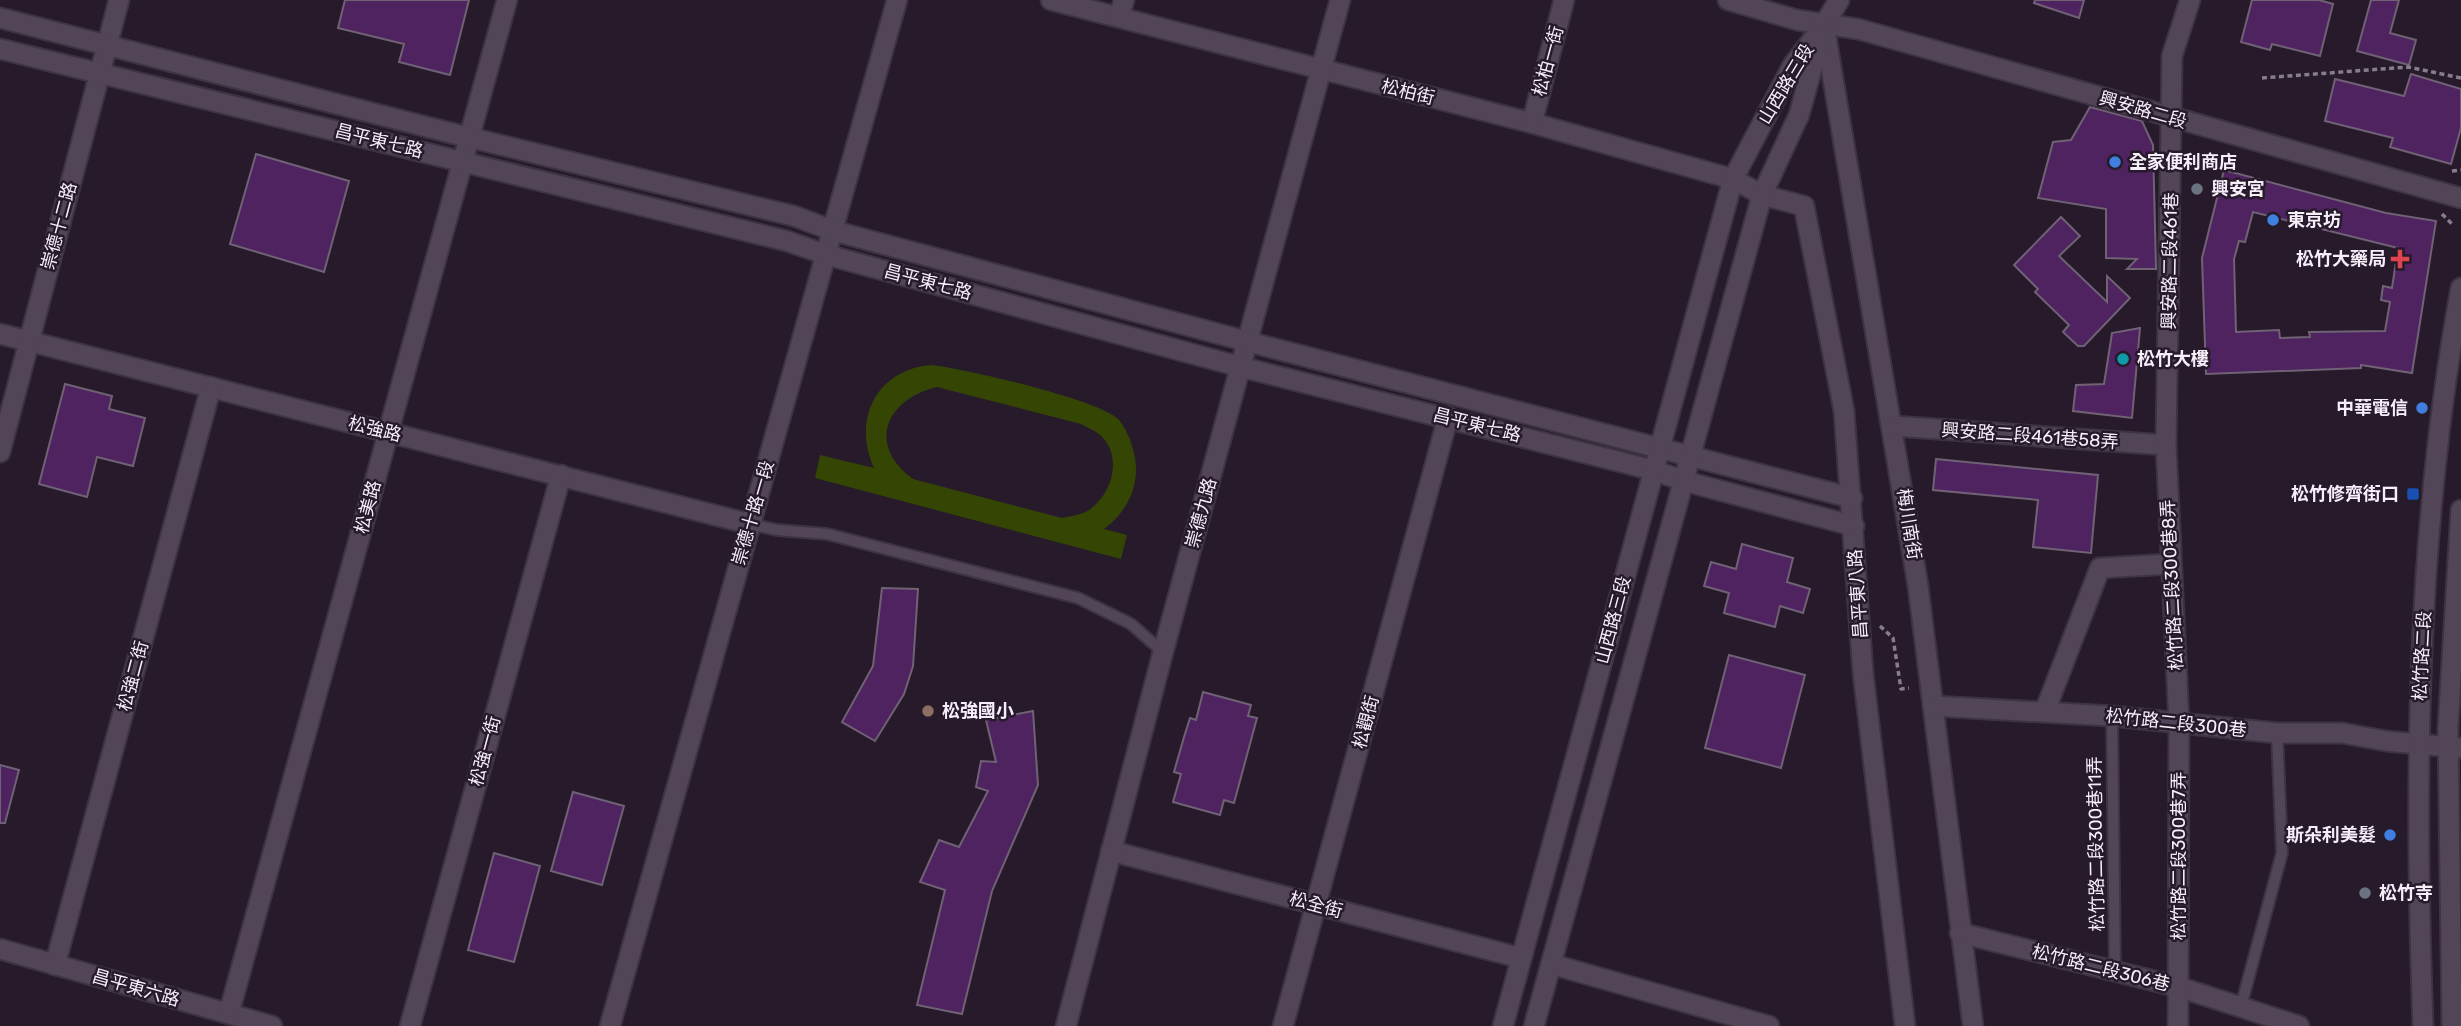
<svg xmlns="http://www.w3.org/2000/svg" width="2461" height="1026" font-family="Rubik,'Noto Sans TC',sans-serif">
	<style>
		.green { fill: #344504; fill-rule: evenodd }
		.building { fill: #4f2260; stroke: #6f6275; stroke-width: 2; fill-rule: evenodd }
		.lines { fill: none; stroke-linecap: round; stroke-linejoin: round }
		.service-casing { stroke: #3d3441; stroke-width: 14 }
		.minor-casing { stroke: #3d3441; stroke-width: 23 }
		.tertiary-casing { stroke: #3d3441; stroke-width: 23 }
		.path { stroke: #877d8b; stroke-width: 3.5; stroke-dasharray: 5 3.5; stroke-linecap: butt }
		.service { stroke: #524558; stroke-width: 10 }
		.minor { stroke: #524558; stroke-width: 19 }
		.tertiary { stroke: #524558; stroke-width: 19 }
		.shop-dot { fill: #3f7fe0; stroke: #261a2b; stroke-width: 2.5 }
		.worship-dot { fill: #6b7280; stroke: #261a2b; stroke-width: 2.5 }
		.health-dot { fill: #e0444e; stroke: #261a2b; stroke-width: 2.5 }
		.culture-dot { fill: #0f9aa8; stroke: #261a2b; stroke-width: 2.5 }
		.transit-dot { fill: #1a4fb4; stroke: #261a2b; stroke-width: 2.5 }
		.education-dot { fill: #8d6e63; stroke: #261a2b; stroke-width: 2.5 }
		.labels { text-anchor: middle; stroke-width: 5; stroke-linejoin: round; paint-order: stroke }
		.street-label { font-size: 18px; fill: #f6eef9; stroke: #261a2b }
		.poi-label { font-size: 18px; font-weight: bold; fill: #f6eef9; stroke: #261a2b; text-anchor: start }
	</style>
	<rect width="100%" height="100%" fill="#261a2b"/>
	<path class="green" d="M932 365C965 369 1097 399 1118 419 1129 431 1136 454 1136 469 1136 494 1124 514 1104 529L1127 535 1121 559 815 478 820 455 874 468C852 420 876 369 932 365ZM937 387 1081 424C1088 428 1096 431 1101 436 1123 456 1112 495 1089 510 1081 515 1071 516 1062 518L913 479C866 445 886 399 937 387Z"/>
	<g class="building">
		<polygon points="345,0 469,0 450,75 399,62 404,44 338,28"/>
		<polygon points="2035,0 2084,0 2079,18 2034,3"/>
		<polygon points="2252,0 2319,0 2333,4 2320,56 2272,44 2270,50 2241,42"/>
		<polygon points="2371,0 2399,0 2390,33 2416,40 2409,65 2357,51"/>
		<polygon points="2411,74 2461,89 2461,128 2451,164 2390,147 2393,138 2325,121 2335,79 2404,96"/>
		<polygon points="2090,107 2142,121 2153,145 2156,269 2127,269 2137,259 2106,258 2106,209 2038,198 2053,142 2071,140"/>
		<polygon points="256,154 349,181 324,272 230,244"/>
		<path d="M2224 170 2386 213 2436 221 2412 373 2361 365V368L2206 374 2202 258ZM2253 212 2398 248 2392 288 2383 286 2381 300 2390 302 2385 331 2309 332 2310 337 2280 338 2279 330 2236 332 2234 259 2239 241 2245 242Z"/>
		<polygon points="2061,217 2080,236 2059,256 2107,302 2107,276 2130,298 2084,346 2078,346 2063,332 2069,325 2035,292 2038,289 2014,265"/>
		<polygon points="2140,328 2132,418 2073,411 2076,385 2104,384 2112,333"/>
		<polygon points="65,384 112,396 109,409 145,418 133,466 97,457 87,497 39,484"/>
		<polygon points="1936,459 2098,475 2091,553 2033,547 2038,500 1933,490"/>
		<polygon points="1742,544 1793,558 1787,582 1810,589 1803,613 1780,606 1775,627 1724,613 1729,593 1704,586 1711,562 1736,569"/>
		<polygon points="882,588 918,589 913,666 904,694 875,741 842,722 873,666"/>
		<polygon points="1729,655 1805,675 1781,768 1705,748"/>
		<polygon points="1203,692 1251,705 1248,716 1257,718 1234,803 1224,800 1220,815 1173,802 1181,774 1174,772 1184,737 1190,718 1196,720"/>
		<polygon points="1033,711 1038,785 992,891 962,1014 917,1005 945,890 920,882 939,840 959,847 988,791 976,787 981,761 996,762 986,720"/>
		<polygon points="0,765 19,770 5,823 0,823"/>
		<polygon points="573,792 624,806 602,885 551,871"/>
		<polygon points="494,853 540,866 514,962 468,950"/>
	</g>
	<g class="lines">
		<g class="service-casing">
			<g id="service">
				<polyline points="750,524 777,530 827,534 1078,598 1131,624 1163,652"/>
				<polyline points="2112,716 2115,972"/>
				<polyline points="2241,1006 2282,853 2277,733"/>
			</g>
		</g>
		<g class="minor-casing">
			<g id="minor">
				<polyline points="1051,0 1532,123 1733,179 1762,195 1804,206 1844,411 1863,673 1905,1026"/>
				<polyline points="1728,0 1797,20 1858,29 2461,198"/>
				<polyline points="1119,17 1124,0"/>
				<polyline points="1824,25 1918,586 1973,1026"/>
				<polyline points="1824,25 1839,0"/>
				<polyline points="1532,123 1564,0"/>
				<polyline points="0,334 750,524"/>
				<polyline points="1893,426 2166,445"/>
				<polyline points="0,452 119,0"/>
				<polyline points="1933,706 2112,716 2277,733 2342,733 2386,741 2461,748"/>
				<polyline points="2045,711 2100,568 2171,564"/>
				<polyline points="1111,851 1521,958"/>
				<polyline points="1960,933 2179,987 2299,1026"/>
				<polyline points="0,949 272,1026"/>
				<polyline points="1551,964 1769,1026"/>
				<polyline points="55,965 211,387"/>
				<polyline points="229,1013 507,0"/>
				<polyline points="410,1026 561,475"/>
				<polyline points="610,1026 897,0"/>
				<polyline points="1066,1026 1163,652 1340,0"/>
				<polyline points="1283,1026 1448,417"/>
				<polyline points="2178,1026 2179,724 2166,445 2172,56 2190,0"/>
			</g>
		</g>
		<g class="tertiary-casing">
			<g id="tertiary">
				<polyline points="0,18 443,131 794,216 834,231 1249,342 1852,498"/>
				<polyline points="0,49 787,241 827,255 1241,367 1653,470 1684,481 1854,526"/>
				<polyline points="1503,1026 1733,179 1793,65 1824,25"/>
				<polyline points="1534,1026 1762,195 1799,115 1821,36"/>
				<path d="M2423 1026C2414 780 2416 531 2461 288"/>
				<polyline points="2452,1026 2448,728 2461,510"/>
			</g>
		</g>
		<g class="path">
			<polyline points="2262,78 2408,67 2461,78"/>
			<polyline points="2452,171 2461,170"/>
			<polyline points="2442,214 2453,225"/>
			<polyline points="1880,626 1893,638 1901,689 1909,688"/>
		</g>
		<use href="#service" class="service"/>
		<use href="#minor" class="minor"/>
		<use href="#tertiary" class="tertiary"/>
	</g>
	<g class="shop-dot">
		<circle cx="2115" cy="162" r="7"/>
		<circle cx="2273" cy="220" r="7"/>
		<circle cx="2422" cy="408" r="7"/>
		<circle cx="2390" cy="835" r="7"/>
	</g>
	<g class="worship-dot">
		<circle cx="2197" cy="189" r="7"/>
		<circle cx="2365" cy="893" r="7"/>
	</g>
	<path class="health-dot" d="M2396.5 248.5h7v7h7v7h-7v7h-7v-7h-7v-7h7z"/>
	<circle class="culture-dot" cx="2123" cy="359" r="7"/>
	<rect class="transit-dot" x="2406" y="487" width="14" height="14" rx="3.5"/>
	<circle class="education-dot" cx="928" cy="711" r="7"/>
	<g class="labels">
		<g class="street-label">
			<text transform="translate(1548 61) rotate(-75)" y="6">松柏一街</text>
			<text transform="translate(1786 84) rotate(-59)" y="6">山西路三段</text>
			<text transform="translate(1408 92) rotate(14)" y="6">松柏街</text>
			<text transform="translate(2143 110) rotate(16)" y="6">興安路二段</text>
			<text transform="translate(379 141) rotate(14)" y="6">昌平東七路</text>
			<text transform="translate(59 226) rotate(-75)" y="6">崇德十二路</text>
			<text transform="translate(2170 261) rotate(-89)" y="6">興安路二段461巷</text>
			<text transform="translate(928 282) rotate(15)" y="6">昌平東七路</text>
			<text transform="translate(1477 425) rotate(14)" y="6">昌平東七路</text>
			<text transform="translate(375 429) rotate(14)" y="6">松強路</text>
			<text transform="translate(2030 436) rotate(4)" y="6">興安路二段461巷58弄</text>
			<text transform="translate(368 507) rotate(-75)" y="6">松美路</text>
			<text transform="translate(753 513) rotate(-74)" y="6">崇德十路一段</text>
			<text transform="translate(1201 513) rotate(-75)" y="6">崇德九路</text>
			<text transform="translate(1909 524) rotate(81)" y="6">梅川南街</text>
			<text transform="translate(2172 585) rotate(-93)" y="6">松竹路二段300巷8弄</text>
			<text transform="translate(1858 594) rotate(-94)" y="6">昌平東八路</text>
			<text transform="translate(1613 620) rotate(-75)" y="6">山西路三段</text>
			<text transform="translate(2422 656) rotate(-87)" y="6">松竹路二段</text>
			<text transform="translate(133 676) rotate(-75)" y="6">松強二街</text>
			<text transform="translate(1366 722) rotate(-75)" y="6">松觀街</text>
			<text transform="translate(2176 723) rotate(6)" y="6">松竹路二段300巷</text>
			<text transform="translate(485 751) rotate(-75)" y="6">松強一街</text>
			<text transform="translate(2096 844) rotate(-91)" y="6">松竹路二段300巷11弄</text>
			<text transform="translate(2179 856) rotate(-90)" y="6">松竹路二段300巷7弄</text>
			<text transform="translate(1316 905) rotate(15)" y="6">松全街</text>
			<text transform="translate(2101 968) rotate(14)" y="6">松竹路二段306巷</text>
			<text transform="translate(136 988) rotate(16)" y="6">昌平東六路</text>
		</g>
		<g class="poi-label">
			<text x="2129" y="168">全家便利商店</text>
			<text x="2211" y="195">興安宮</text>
			<text x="2287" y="226">東京坊</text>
			<text x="2386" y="265" text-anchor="end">松竹大藥局</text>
			<text x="2137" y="365">松竹大樓</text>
			<text x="2408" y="414" text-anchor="end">中華電信</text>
			<text x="2399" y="500" text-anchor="end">松竹修齊街口</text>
			<text x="942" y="717">松強國小</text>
			<text x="2376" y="841" text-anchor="end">斯朵利美髮</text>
			<text x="2379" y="899">松竹寺</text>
		</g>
	</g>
</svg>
